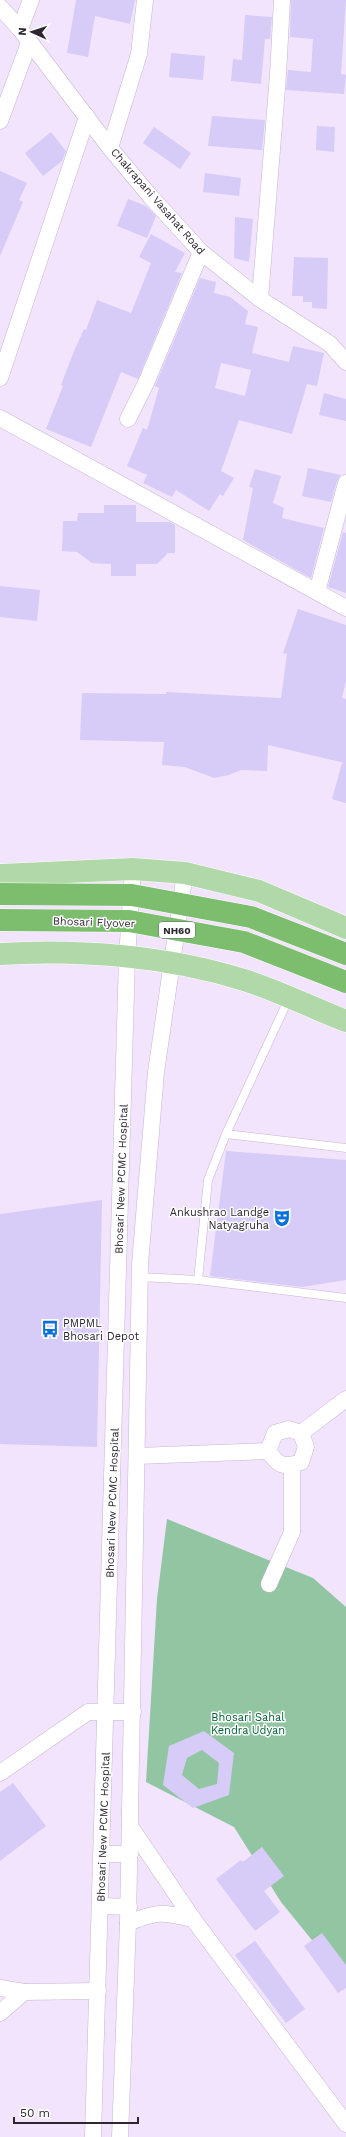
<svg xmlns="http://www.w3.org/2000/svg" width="346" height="2137" font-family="'Work Sans',sans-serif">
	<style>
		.green { fill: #92c5a2 }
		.building { fill: #d7cbf7; fill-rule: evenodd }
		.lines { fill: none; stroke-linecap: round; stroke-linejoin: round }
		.lane-casing { stroke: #c7b6d2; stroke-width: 9 }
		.street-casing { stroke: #c7b6d2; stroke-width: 17 }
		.primary-casing { stroke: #fff; stroke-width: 23 }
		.lane { stroke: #fff; stroke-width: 8 }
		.street { stroke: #fff; stroke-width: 16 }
		.primary { stroke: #b0d8a8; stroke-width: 22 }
		.highway-bridge-casing { stroke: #fff; stroke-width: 23; stroke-linecap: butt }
		.highway-bridge { stroke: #7cbe6e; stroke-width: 22 }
		.labels { text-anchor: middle; stroke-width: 3; stroke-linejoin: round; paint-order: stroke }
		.shield { fill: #fff; stroke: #6c676f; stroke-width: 1 }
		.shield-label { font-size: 10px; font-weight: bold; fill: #2d2631 }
		.street-label { font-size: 11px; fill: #2d2631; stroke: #fff }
		.poi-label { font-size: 11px; fill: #2d2631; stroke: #fff; text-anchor: end }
		.park-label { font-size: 11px; fill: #005e31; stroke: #fff }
	</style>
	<rect width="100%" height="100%" fill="#f2e4fc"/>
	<polygon class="green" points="167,1519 313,1578 346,1607 346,1982 281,1902 234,1827 146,1782 157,1599"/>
	<g class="building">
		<polygon points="76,0 135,0 130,24 95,16 88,57 67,53"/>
		<polygon points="291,0 346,0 341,74 346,75 344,94 286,90 288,70 311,72 313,39 290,37"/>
		<polygon points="245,15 272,17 270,39 265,39 261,84 231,81 233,59 242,60"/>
		<polygon points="171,53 205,56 203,80 169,77"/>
		<polygon points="212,116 265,120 262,150 208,146"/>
		<polygon points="317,126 335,127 334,152 316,150"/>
		<polygon points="154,127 191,153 180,169 143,143"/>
		<polygon points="51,132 66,151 62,161 43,176 25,153"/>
		<polygon points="0,171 27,183 19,200 23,202 0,256"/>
		<polygon points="205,173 241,178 239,196 203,192"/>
		<polygon points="128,199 146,206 156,216 147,238 117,226"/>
		<polygon points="235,217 253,219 249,262 234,258"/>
		<polygon points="151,234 185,253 175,272 182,273 138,379 121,372 91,447 46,429 63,386 61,385 74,351 84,329 86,330 97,300 131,313 151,263 139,257"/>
		<polygon points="294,257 328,258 327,309 312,308 312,302 303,302 303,296 292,296"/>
		<path d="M200 278 216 282 214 293 230 297 248 311 245 324 258 327 252 353 289 362 293 346 324 353 317 386 307 384 292 434 239 420 221 471 234 478 223 496 220 494 209 511 176 490 172 497 143 483 147 475 127 466 143 428 147 430 159 388 155 386ZM221 363 251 370 245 396 215 388Z"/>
		<polygon points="324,393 346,399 346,421 319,415"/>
		<polygon points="308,468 341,475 337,481 331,502 302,496"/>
		<polygon points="255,469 281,476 273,503 284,508 282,518 324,528 311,578 243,540 253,488 249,487"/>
		<polygon points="104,505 136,505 136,522 170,522 175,525 175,553 168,553 157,564 136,564 136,576 111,576 111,564 92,563 77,552 62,551 63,521 77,521 78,513 104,513"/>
		<polygon points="343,532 346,533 346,593 328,587"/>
		<polygon points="0,586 40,590 37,621 0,617"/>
		<polygon points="298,609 346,625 346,681 342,698 346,699 346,803 332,799 342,763 345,763 268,745 267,771 241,770 229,775 214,778 185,767 162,765 164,742 80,740 82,693 166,694 166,692 281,698 287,654 283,653"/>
		<polygon points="226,1151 346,1160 346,1280 302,1287 210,1276"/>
		<polygon points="102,1200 97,1447 0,1444 0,1214"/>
		<path d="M204 1731 234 1753 229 1795 193 1808 163 1785 169 1746ZM202 1750 219 1763 217 1784 199 1789 182 1775 187 1758Z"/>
		<polygon points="13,1783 46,1826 0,1861 0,1792"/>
		<polygon points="262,1847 284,1876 264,1891 280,1912 255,1931 216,1879 241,1860 243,1862"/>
		<polygon points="322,1933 346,1965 346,1988 338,1993 304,1946"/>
		<polygon points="255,1941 305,2009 286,2023 235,1955"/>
	</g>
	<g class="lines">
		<g class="lane-casing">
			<g id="lane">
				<polyline points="226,1134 289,998"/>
				<polyline points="346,1148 226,1134 208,1180 198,1280 346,1298"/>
				<polyline points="140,1277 198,1280"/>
			</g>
		</g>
		<g class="street-casing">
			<g id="street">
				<polyline points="0,7 20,29 110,148 150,196 201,252 260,299 330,344 346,362"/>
				<polyline points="20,29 31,0"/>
				<polyline points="0,121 29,43"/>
				<polyline points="110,148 139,54 145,0"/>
				<polyline points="260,299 278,75 282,0"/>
				<polyline points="0,378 87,117"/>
				<polyline points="0,418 346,608"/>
				<polyline points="128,419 146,383 201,252"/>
				<polyline points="317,592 346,483"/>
				<path d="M289 1429 301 1433 306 1447 301 1462C283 1468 279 1466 268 1451L275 1433Z"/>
				<polyline points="301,1433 346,1399"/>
				<polyline points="137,1456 268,1451"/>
				<polyline points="269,1584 292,1532 292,1465"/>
				<polyline points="0,1773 88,1712 133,1712"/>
				<polyline points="130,1826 193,1919 346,2124"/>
				<polyline points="102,1854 130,1854"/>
				<polyline points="101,1906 129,1907"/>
				<path d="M128 1923C158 1911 162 1912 193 1919"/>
				<polyline points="0,1988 24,1992 98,1991"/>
				<polyline points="0,2013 24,1992"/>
				<polyline points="93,2137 127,957 133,869"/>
				<polyline points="120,2137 128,1923 140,1264 156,1072 185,873"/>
			</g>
		</g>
		<g class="primary-casing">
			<g id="primary">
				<polyline points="0,875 133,869 185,873 259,891 346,928"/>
				<path d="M0 954C80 949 167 956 244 980 279 991 312 1008 346 1021"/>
			</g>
		</g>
		<use href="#lane" class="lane"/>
		<use href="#street" class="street"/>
		<use href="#primary" class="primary"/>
		<g class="highway-bridge-casing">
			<g id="highway-bridge">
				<polyline points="0,894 132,895 251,917 346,954"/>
				<polyline points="0,920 129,921 244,942 346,982"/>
			</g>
		</g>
		<use href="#highway-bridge" class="highway-bridge"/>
	</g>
	<defs>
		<g id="theatre-bare" transform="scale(1.38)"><path d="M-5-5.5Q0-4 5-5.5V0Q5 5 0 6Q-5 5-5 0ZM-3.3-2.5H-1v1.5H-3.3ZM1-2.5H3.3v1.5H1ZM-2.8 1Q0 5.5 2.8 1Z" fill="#0b71da" stroke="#fff" stroke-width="2.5" paint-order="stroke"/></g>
		<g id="bus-bare" transform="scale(1.38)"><path d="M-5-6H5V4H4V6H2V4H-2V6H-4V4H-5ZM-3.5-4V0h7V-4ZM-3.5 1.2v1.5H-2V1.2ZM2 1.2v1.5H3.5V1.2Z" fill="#0b71da" stroke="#fff" stroke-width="2.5" paint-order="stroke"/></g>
	</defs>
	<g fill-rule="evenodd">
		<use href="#theatre-bare" x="282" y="1218"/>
		<use href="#bus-bare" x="50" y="1329"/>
	</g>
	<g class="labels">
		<rect class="shield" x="159" y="922" width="36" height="16" rx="3"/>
		<g class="shield-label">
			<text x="177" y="934">NH60</text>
		</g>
		<g class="street-label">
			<text transform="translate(158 201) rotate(49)" y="4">Chakrapani Vasahat Road</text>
			<text transform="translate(94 922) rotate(2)" y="4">Bhosari Flyover</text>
			<text transform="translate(121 1179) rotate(-88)" y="4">Bhosari New PCMC Hospital</text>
			<text transform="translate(112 1503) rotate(-88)" y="4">Bhosari New PCMC Hospital</text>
			<text transform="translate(103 1827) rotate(-88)" y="4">Bhosari New PCMC Hospital</text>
		</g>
		<g class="poi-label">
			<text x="269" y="1216">Ankushrao Landge<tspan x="269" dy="13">Natyagruha</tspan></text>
			<text x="63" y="1327" text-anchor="start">PMPML<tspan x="63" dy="13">Bhosari Depot</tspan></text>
		</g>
		<g class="park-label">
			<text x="248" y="1721">Bhosari Sahal<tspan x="248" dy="13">Kendra Udyan</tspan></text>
		</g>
	</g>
	<g transform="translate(32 32) rotate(273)" stroke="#ffffff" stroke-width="3" paint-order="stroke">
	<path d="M0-3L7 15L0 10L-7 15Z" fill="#2d2631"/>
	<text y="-6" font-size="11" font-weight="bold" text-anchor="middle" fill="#2d2631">N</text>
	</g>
	<path d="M14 2117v6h124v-6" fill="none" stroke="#2d2631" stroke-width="2"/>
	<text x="20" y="2117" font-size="12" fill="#2d2631" stroke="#ffffff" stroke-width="3" paint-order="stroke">50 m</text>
</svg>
